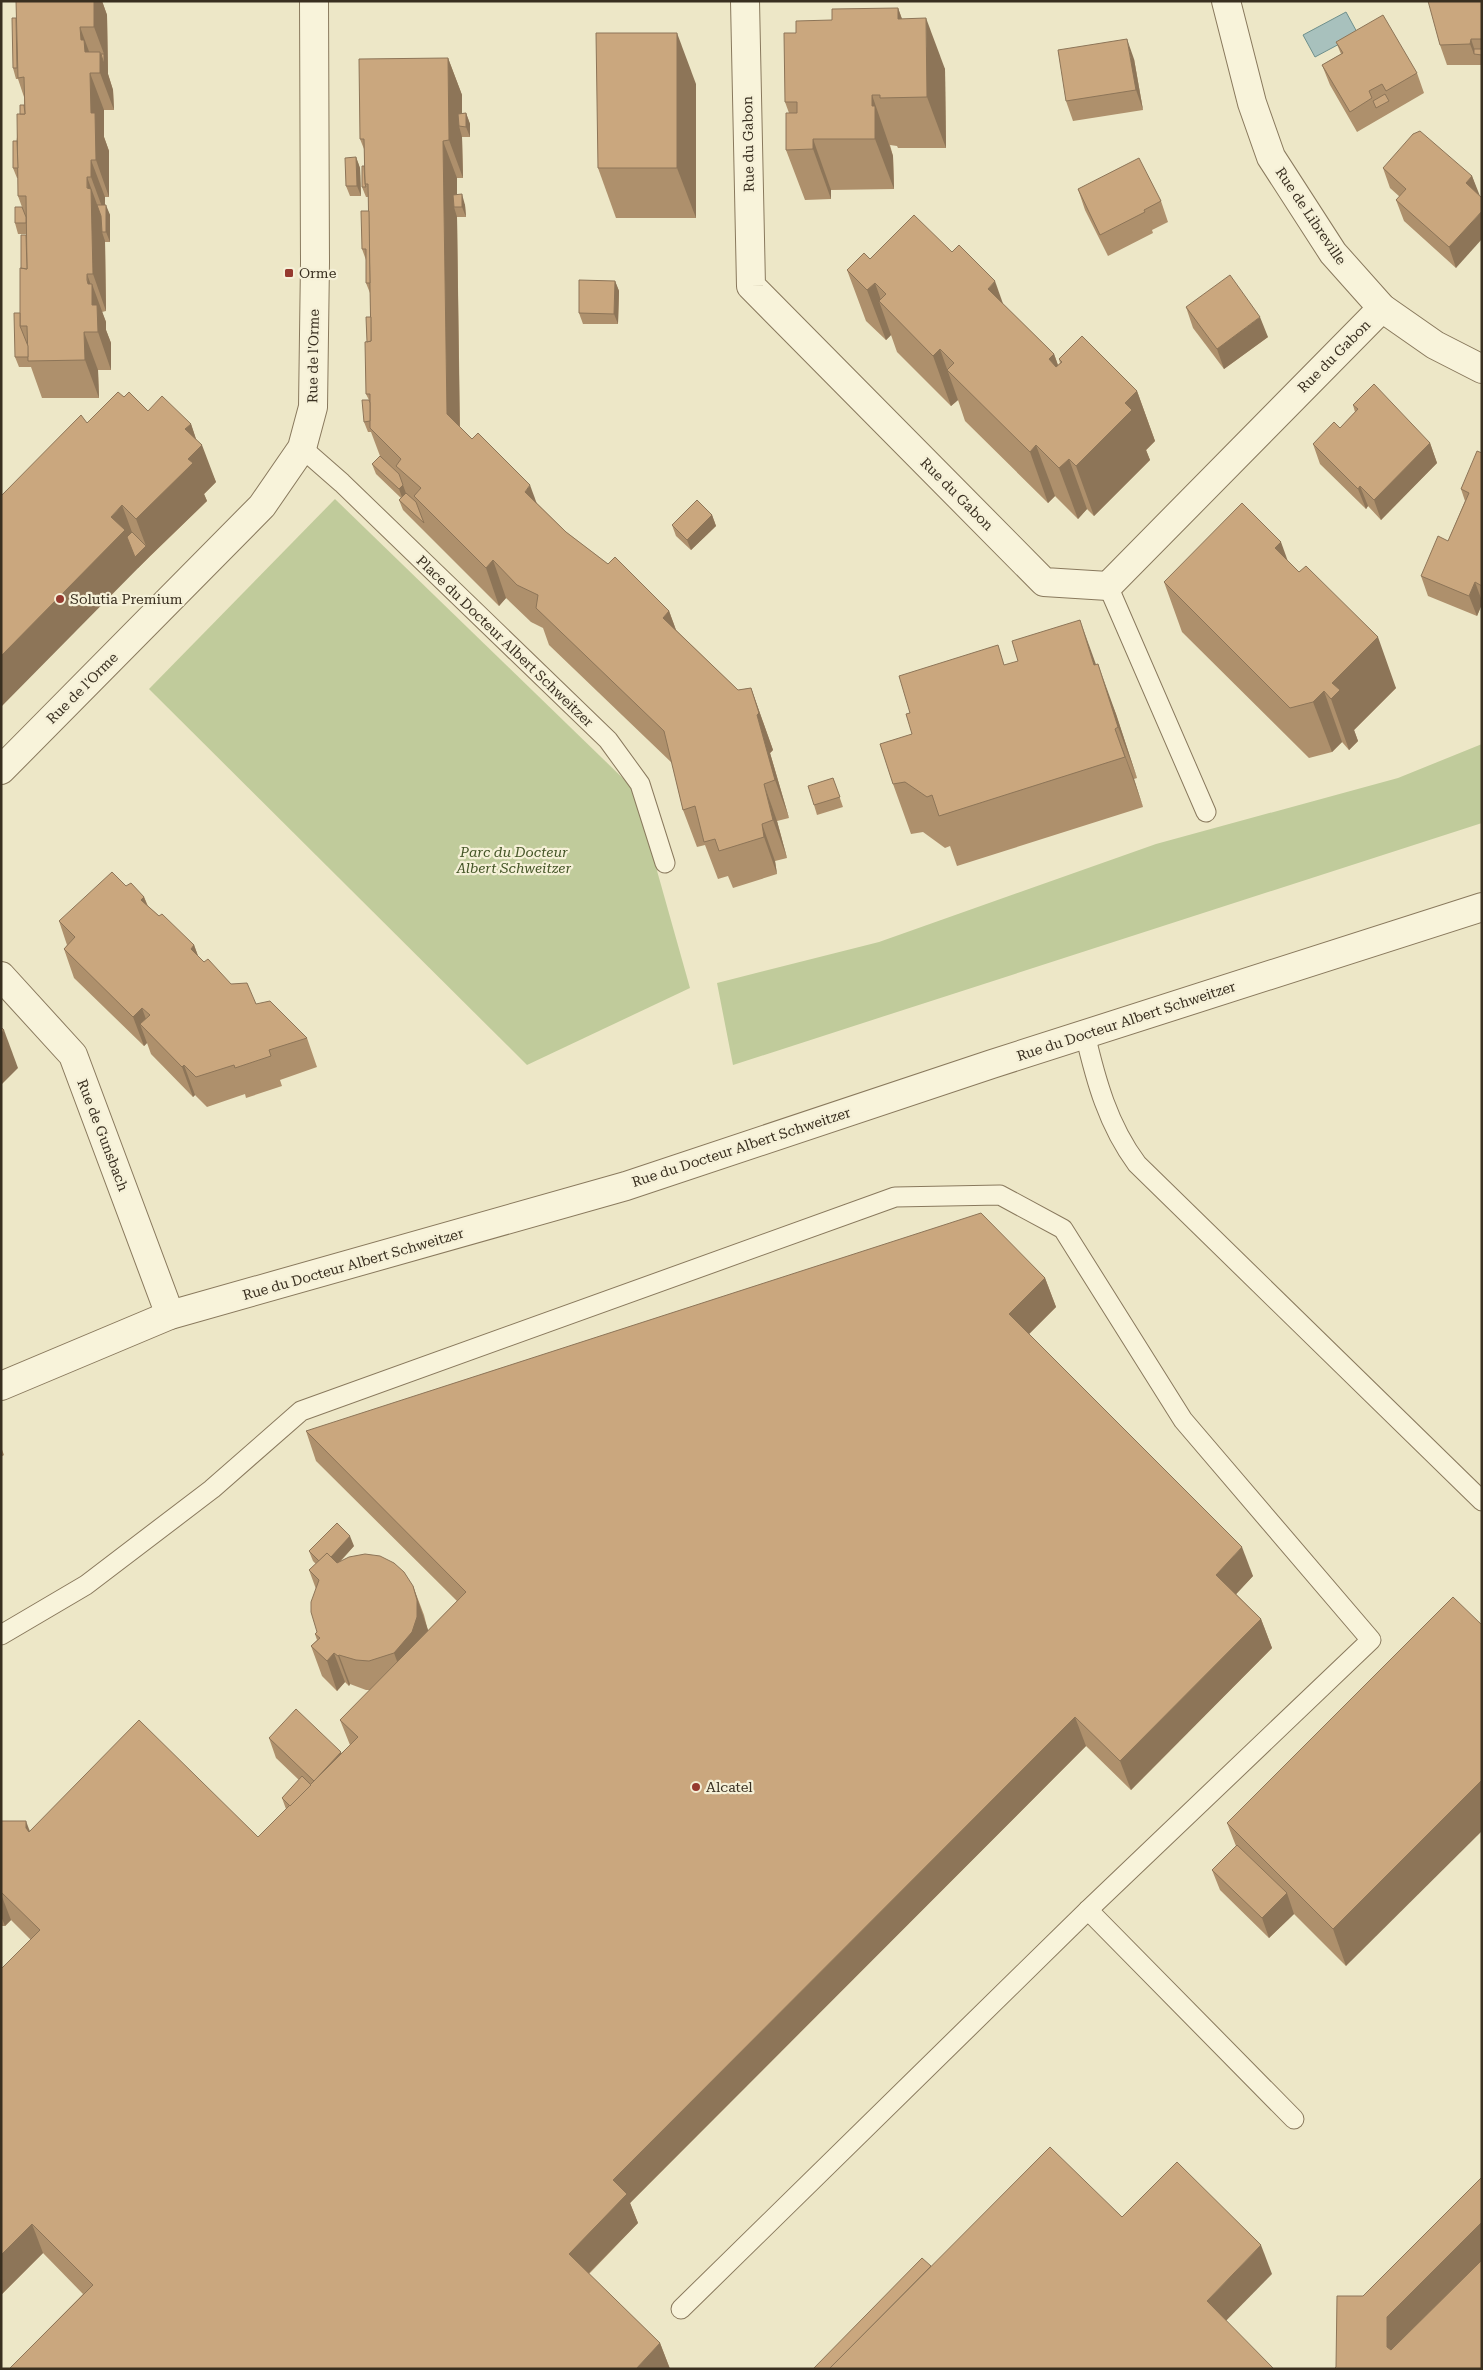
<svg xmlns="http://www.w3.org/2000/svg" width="1483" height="2370" font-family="'Roboto Serif',serif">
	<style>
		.green { fill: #c0cb9b }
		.water { fill: #a8c1bd; stroke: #6f908c }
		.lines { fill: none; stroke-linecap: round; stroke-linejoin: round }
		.service-casing { stroke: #89795d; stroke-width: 21 }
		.minor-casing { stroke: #89795d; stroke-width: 30 }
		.service { stroke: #f8f3da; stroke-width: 19 }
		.minor { stroke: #f8f3da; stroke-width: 28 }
		.wall { fill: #ae906c }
		.shaded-wall { fill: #8d7558 }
		.building { fill: #caa77e; stroke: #8d7558 }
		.poi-dot { fill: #963a2f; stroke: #f5f0d7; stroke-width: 2 }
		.labels { text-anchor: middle; stroke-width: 4.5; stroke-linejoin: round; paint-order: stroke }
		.street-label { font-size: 14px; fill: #392f20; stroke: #f5f0d7 }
		.poi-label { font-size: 14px; fill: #392f20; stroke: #f5f0d7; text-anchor: start }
		.park-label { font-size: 14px; font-style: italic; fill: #445527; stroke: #f5f0d7 }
	</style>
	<rect width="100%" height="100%" fill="#ede7c7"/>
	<g class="green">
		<polygon points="335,499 634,789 690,988 527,1065 149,689"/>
		<polygon points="1482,744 1482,823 733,1065 717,983 879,942 1156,844 1398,778"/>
	</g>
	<polygon class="water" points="1346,12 1358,34 1315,57 1303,35"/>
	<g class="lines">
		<g class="service-casing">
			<g id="service">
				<polyline points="302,448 342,483 608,740 640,784 665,863"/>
				<polyline points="1108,586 1206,812"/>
				<path d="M1085 1034C1096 1081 1108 1125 1137 1164L1482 1501"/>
				<polyline points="1,1635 86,1585 212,1489 301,1411 895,1197 1000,1195 1063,1229 1183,1420 1371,1640 1088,1910 681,2309"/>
				<polyline points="1088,1910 1294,2119"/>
			</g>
		</g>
		<g class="minor-casing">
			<g id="minor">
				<polyline points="745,1 751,286 1044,582 1108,586 1382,308"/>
				<polyline points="1226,1 1252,103 1271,157 1333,253 1382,308 1435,345 1482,369"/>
				<polyline points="1,770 262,506 302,448 313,407 315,262 314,1"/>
				<polyline points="1,976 73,1055 170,1315"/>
				<polyline points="1,1386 170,1315 626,1186 992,1064 1482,907"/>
			</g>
		</g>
		<use href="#service" class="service"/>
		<use href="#minor" class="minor"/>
	</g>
	<g class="wall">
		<polygon points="16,1 102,1 107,15 108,74 113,90 114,110 104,110 104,137 109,151 109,197 105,197 105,205 110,215 110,242 105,242 105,241 106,311 102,312 106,322 106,330 111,343 111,370 98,370 99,398 42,398 31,367 19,367 15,357 20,313 21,268 26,235 26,234 18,234 15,223 22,207 18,196 18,178 17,178 13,168 20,114 24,105 24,97 18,79 16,79 13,68 16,18"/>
		<polygon points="1482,1 1482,65 1447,65 1440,45"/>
		<polygon points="898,8 902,19 945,69 946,148 898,148 897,146 890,145 893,156 894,189 831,190 831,199 805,200 786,150 789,113 785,102 796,33 832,20"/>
		<polygon points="1336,42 1417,73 1424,93 1357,132 1330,85 1322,65 1341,54"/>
		<polygon points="448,58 462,95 462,113 466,113 470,124 470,137 462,137 463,178 457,178 457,195 465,205 466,217 457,217 460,427 566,532 669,611 676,630 738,690 751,688 773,750 770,753 789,818 777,821 787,858 775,861 777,874 733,888 728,876 718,879 705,845 697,847 683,810 672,763 549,645 543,628 531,622 506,598 499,606 403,510 399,500 401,498 376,474 372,464 380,456 371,432 368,432 364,422 369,400 366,394 367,342 371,317 370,293 366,283 366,260 362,249 369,211 368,197 366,197 362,187 364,166 364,149 360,139"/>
		<polygon points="1134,59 1143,110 1073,121 1066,101"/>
		<polygon points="696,84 696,218 616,218 598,168"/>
		<polygon points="356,157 360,168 361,196 350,196 346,186"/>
		<polygon points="1383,168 1472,176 1479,196 1456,268 1404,221 1396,200 1400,197 1390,188"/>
		<polygon points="1078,189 1161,201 1168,222 1152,230 1153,233 1108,256 1085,210"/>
		<polygon points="870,259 1003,304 1054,354 1058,365 1060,363 1059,359 1137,391 1155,441 1146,450 1150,460 1094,516 1087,509 1078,519 1055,496 1048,503 965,421 958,400 951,406 897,352 891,335 886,340 866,321 847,270"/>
		<polygon points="615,281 619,291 618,324 583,324 579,313"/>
		<polygon points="1186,307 1268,337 1224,369 1193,328"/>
		<polygon points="124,397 148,411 191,424 196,439 216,482 204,494 207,501 138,568 87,423"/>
		<polygon points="1353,405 1430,443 1437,463 1381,520 1368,506 1366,509 1320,464 1313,444 1340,428 1355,412"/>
		<polygon points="1482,453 1482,604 1477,616 1428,596 1421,576 1448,541 1465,501 1461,489"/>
		<polygon points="712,515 716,526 691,550 676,536 672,525"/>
		<polygon points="1288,562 1396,688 1354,730 1358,741 1349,750 1342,742 1332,752 1309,758 1182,632 1164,582"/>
		<polygon points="1096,664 1116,714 1137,778 1134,779 1143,807 957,866 950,846 945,848 923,832 911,834 893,784 912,734 910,713 1005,665"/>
		<polygon points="833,778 843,807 817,815 814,805"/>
		<polygon points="126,886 144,897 148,906 159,916 194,945 198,956 204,962 256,1004 307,1038 317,1067 280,1080 282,1086 246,1098 245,1094 207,1107 195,1095 193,1097 151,1054 147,1043 144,1046 74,978 64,949 67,945 59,921"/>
		<polygon points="1045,1278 1056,1307 1029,1334 1253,1576 1236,1594 1261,1619 1272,1648 1131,1790 1086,1746 630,2203 638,2223 589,2274 660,2343 670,2369 9,2369 83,2294 43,2253 1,2295 1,1969 31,1940 11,1920 5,1926 1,1926 1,1821 30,1831 258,1837 286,1809 282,1798 299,1780 276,1758 269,1738 342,1754 350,1745 340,1720 370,1690 366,1690 350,1684 349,1686 345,1682 337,1691 322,1676 311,1646 317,1640 315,1634 317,1632 316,1589 309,1570 316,1564 313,1561 309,1551 354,1546 340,1562 413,1586 424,1615 428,1631 457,1601 316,1461 306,1431"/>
		<polygon points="1,1447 4,1455 1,1457"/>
		<polygon points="1453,1597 1346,1966 1294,1914 1269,1938 1220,1890 1212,1870 1236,1846 1227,1823"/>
	</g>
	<g class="shaded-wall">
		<polygon points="94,1 102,1 107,15 108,74 113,90 114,110 100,73 100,52 104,64 104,54 94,27"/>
		<polygon points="898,8 916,58 898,19"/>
		<polygon points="926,18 945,69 946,148 927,97"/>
		<polygon points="80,27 94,65 92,73 81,40"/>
		<polygon points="677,33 696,84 696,218 677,168"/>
		<polygon points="1127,39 1134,59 1143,110 1136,90"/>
		<polygon points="1471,39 1476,54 1474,54 1470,44"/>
		<polygon points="448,58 462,95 462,126 459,126 462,137 463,178 449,140"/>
		<polygon points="90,73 104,110 104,137 109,151 109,197 96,160 91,113"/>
		<polygon points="872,95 893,156 894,189 875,139 872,106"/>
		<polygon points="466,113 470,124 470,137 466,127"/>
		<polygon points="813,139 831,190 831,199 813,149"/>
		<polygon points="443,141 457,178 457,207 454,207 457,217 460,451 447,414"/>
		<polygon points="356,157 360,168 361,196 357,186"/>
		<polygon points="91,160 105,197 105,215 91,177"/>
		<polygon points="1472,176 1480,196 1466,183"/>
		<polygon points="87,177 105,226 102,232 105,241 106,311 93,274"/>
		<polygon points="462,194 465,205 466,217 462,207"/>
		<polygon points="106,205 110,215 110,242 106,232"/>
		<polygon points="1482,211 1482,239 1456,268 1449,247"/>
		<polygon points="87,274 92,288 92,284 106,322 106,330 111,343 111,370 98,332 88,284"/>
		<polygon points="615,281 619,291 618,324 614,314"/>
		<polygon points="995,281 1013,332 988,289"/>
		<polygon points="875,283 883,306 879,301 891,335 886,340 867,290"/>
		<polygon points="1260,317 1268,337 1224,369 1217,349"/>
		<polygon points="84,332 98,370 99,398 85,360"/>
		<polygon points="940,349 958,400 951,406 933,356"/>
		<polygon points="1054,354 1072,405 1049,359"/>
		<polygon points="1137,391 1155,441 1146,450 1150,460 1094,516 1076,466 1125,403"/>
		<polygon points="191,424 199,448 202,445 216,482 204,494 207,501 150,556 1,707 1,656 111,517 122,505 136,543 146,546 136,519 188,459 185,429"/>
		<polygon points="1430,443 1437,463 1381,520 1374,500"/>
		<polygon points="1036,445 1055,496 1048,503 1030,452"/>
		<polygon points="1069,459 1087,509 1078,519 1059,468"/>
		<polygon points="403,485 407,496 403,500 399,489"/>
		<polygon points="530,485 544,523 525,492"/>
		<polygon points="1360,486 1368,506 1366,509 1358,489"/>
		<polygon points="712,515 716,526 691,550 687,540"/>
		<polygon points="1281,542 1299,592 1275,548"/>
		<polygon points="493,560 506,598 499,606 486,568"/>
		<polygon points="1475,582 1482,601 1482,604 1477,616 1469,596"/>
		<polygon points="669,611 683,649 663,618"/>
		<polygon points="1080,620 1098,670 1094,665"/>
		<polygon points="1378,637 1396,688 1354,730 1358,741 1349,750 1331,699 1332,683"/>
		<polygon points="1098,664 1116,714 1137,778 1118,727"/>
		<polygon points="751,688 773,750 770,753 789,818 775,780 757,715"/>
		<polygon points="1324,691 1342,742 1332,752 1313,702"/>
		<polygon points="1115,729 1134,779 1143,807 1125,757"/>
		<polygon points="764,784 777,821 787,858 773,820"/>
		<polygon points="762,824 775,861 777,874 764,837"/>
		<polygon points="144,897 155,926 141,900"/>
		<polygon points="194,945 205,975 191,949"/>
		<polygon points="142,1008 152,1036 140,1024 147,1043 144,1046 133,1017"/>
		<polygon points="4,1030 18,1068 1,1085 1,1034"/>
		<polygon points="184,1065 195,1095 193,1097 182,1067"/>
		<polygon points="1045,1278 1056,1307 1020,1343 1009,1314"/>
		<polygon points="350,1536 354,1546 327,1575 323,1564"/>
		<polygon points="1242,1547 1253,1576 1227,1604 1216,1575"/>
		<polygon points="413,1586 428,1630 428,1646 405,1683 394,1653"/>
		<polygon points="1261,1619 1272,1648 1131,1790 1120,1761"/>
		<polygon points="334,1653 345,1682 337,1691 327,1661"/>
		<polygon points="339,1655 350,1684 349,1686 338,1656"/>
		<polygon points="1075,1717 1086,1746 630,2203 638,2223 579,2283 569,2254 613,2180"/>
		<polygon points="341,1752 348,1772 321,1801 314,1781"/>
		<polygon points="1482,1780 1482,1831 1346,1966 1333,1929"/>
		<polygon points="26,1821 37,1850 26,1828"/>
		<polygon points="1287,1893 1294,1914 1269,1938 1262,1918"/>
		<polygon points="1,1894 11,1920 5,1926 1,1916"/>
		<polygon points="1482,2222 1482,2262 1397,2369 1387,2347 1387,2317"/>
		<polygon points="32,2224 43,2253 1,2295 1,2255"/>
		<polygon points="1261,2245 1272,2274 1217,2330 1207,2301"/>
		<polygon points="660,2343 670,2369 636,2369"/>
	</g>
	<g class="building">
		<polygon points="16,1 94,1 94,27 80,27 81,40 84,40 85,52 100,52 100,73 90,73 91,113 95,113 96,160 91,160 91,177 87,177 87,188 91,189 93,274 87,274 87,280 88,284 92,284 92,305 97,305 98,332 84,332 85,360 28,361 27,326 20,326 20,268 27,269 26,196 18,196 17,114 25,114 24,77 18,78"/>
		<polygon points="1428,1 1482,1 1482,39 1471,39 1470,44 1440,45"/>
		<polygon points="898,8 898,19 926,18 927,97 880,98 880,95 872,95 872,106 875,106 875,139 813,139 813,149 786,150 786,113 797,113 797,102 785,102 784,33 796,33 796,21 832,20 832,9"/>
		<polygon points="1383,15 1417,73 1386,91 1382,84 1369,91 1372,98 1350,112 1322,65 1343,53 1336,42"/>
		<polygon points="12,18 16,18 17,68 13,68"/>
		<polygon points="596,33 677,33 677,168 598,168"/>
		<polygon points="1127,39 1136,90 1066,101 1058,50"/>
		<polygon points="1474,49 1482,49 1482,55 1474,54"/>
		<polygon points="101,54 104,54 104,64"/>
		<polygon points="448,58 449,140 443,141 447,414 472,439 478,433 530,485 525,492 566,532 608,564 615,557 669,611 663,618 738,690 751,688 759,713 757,715 775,780 764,784 773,820 762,824 764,837 719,851 715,839 704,842 695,806 683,810 664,731 536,608 538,595 517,585 493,560 486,568 414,496 421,488 396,466 401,459 370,428 370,394 366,394 365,342 371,341 368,184 365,184 364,139 360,139 359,59"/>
		<polygon points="1385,94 1389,101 1376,108 1373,101"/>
		<polygon points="20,105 24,105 25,114 20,114"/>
		<polygon points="466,113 466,127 459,126 458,114"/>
		<polygon points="1420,131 1472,176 1466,183 1482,198 1482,211 1449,247 1396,200 1406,189 1383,168 1413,134"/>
		<polygon points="13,141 17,141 18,168 13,168"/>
		<polygon points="356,157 357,186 346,186 345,158"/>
		<polygon points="1139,158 1161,201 1144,210 1145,212 1100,235 1078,189"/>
		<polygon points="362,166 364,166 365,184 366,187 362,187"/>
		<polygon points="462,194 462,207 454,207 453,195"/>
		<polygon points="97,205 106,205 106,232 102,232 101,216"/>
		<polygon points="15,207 22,207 26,217 26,223 15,223"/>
		<polygon points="361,211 369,211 370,283 366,283 366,249 362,249"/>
		<polygon points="914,215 952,252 959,245 995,281 988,289 1054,354 1049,359 1056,367 1062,362 1059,359 1082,336 1137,391 1125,403 1132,410 1076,466 1069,459 1059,468 1036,445 1030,452 947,370 954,363 940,349 933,356 879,301 886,294 875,283 867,290 847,270 864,253 870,259"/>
		<polygon points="21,235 26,235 27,269 21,268"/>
		<polygon points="1230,275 1260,317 1217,349 1186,307"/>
		<polygon points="579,280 615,281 614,314 579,313"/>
		<polygon points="14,313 20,313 20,326 28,346 28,357 15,357"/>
		<polygon points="366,317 371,317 371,341 367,342"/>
		<polygon points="1374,384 1430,443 1374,500 1360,486 1358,489 1313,444 1334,422 1340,428 1358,409 1353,405"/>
		<polygon points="118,392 124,397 129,392 148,411 162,396 191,424 185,429 202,445 188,459 193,463 136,519 122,505 111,517 125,530 1,656 1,496 81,415 87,423"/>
		<polygon points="362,400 369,400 370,403 370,421 364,422"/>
		<polygon points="1477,451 1482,453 1482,586 1475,582 1469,596 1421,576 1438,536 1448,541 1469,493 1461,489"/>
		<polygon points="380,456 399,474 403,485 399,489 372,464"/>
		<polygon points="406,493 416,502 424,523 399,500"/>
		<polygon points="697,500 712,515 687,540 672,525"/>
		<polygon points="1242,503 1281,542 1275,548 1299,572 1306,566 1378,637 1332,683 1340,690 1331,699 1324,691 1313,702 1290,708 1164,582"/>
		<polygon points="132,532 146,546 135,557 127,537"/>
		<polygon points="1080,620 1094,665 1098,664 1118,727 1115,729 1125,757 939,816 932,795 927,797 905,782 893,784 880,744 912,734 906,714 910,713 899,676 998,645 1004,665 1018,661 1012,641"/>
		<polygon points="833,778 840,797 814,805 808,786"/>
		<polygon points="112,872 126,886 131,883 144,897 141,900 159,916 162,914 194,945 191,949 204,962 208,959 231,984 247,983 256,1004 270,1001 307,1038 269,1050 271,1056 235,1068 234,1065 196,1077 184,1065 182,1067 140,1024 150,1015 142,1008 133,1017 64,949 75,937 59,921"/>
		<polygon points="1,1027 4,1030 1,1034"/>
		<polygon points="981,1213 1045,1278 1009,1314 1242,1547 1216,1575 1261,1619 1120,1761 1075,1717 613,2180 627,2194 569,2254 660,2343 636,2369 9,2369 93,2285 32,2224 1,2255 1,1969 40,1930 1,1892 1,1821 26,1821 26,1828 29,1832 139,1720 258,1837 358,1737 340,1720 466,1592 306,1431"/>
		<polygon points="337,1523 350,1536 331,1557 327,1553 319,1561 309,1551"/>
		<polygon points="327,1553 337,1563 349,1557 365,1554 380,1556 394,1563 404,1572 413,1586 417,1600 417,1617 412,1632 394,1653 369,1661 356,1660 339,1655 338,1656 334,1653 327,1661 311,1646 320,1638 315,1634 317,1632 311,1612 311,1602 319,1580 309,1570"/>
		<polygon points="1453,1597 1482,1625 1482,1780 1333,1929 1227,1823"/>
		<polygon points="296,1709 341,1752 314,1781 269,1738"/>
		<polygon points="302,1776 311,1785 290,1806 282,1798"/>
		<polygon points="1237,1845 1287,1893 1262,1918 1212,1870"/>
		<polygon points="1050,2147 1122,2217 1177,2162 1261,2245 1207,2301 1274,2369 829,2369"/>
		<polygon points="1482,2177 1482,2222 1387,2317 1387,2347 1391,2350 1482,2260 1482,2369 1334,2369 1336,2367 1337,2296 1363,2296"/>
		<polygon points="922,2258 931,2266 829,2369 813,2369"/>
	</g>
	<g class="poi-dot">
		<rect x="284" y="268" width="10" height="10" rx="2.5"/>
		<circle cx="60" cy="599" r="5"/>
		<circle cx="696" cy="1787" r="5"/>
	</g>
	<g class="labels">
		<g class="street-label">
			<text transform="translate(748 144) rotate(-91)" y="5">Rue du Gabon</text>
			<text transform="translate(1311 216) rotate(56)" y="5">Rue de Libreville</text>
			<text transform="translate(313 356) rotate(-89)" y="5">Rue de l'Orme</text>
			<text transform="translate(1334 356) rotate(-45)" y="5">Rue du Gabon</text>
			<text transform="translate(957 494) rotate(45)" y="5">Rue du Gabon</text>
			<text transform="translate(505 641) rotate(44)" y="5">Place du Docteur Albert Schweitzer</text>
			<text transform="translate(82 688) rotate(-45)" y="5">Rue de l'Orme</text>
			<text transform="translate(1126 1021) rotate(-18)" y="5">Rue du Docteur Albert Schweitzer</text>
			<text transform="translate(103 1135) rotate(69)" y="5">Rue de Gunsbach</text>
			<text transform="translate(741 1147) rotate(-18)" y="5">Rue du Docteur Albert Schweitzer</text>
			<text transform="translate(353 1264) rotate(-16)" y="5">Rue du Docteur Albert Schweitzer</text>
		</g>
		<g class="poi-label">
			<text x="299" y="278">Orme</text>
			<text x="70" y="604">Solutia Premium</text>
			<text x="706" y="1792">Alcatel</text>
		</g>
		<g class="park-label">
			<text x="514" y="857">Parc du Docteur<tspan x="514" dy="16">Albert Schweitzer</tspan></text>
		</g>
	</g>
	<rect width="1483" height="2370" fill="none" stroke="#392f20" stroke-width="5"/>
</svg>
